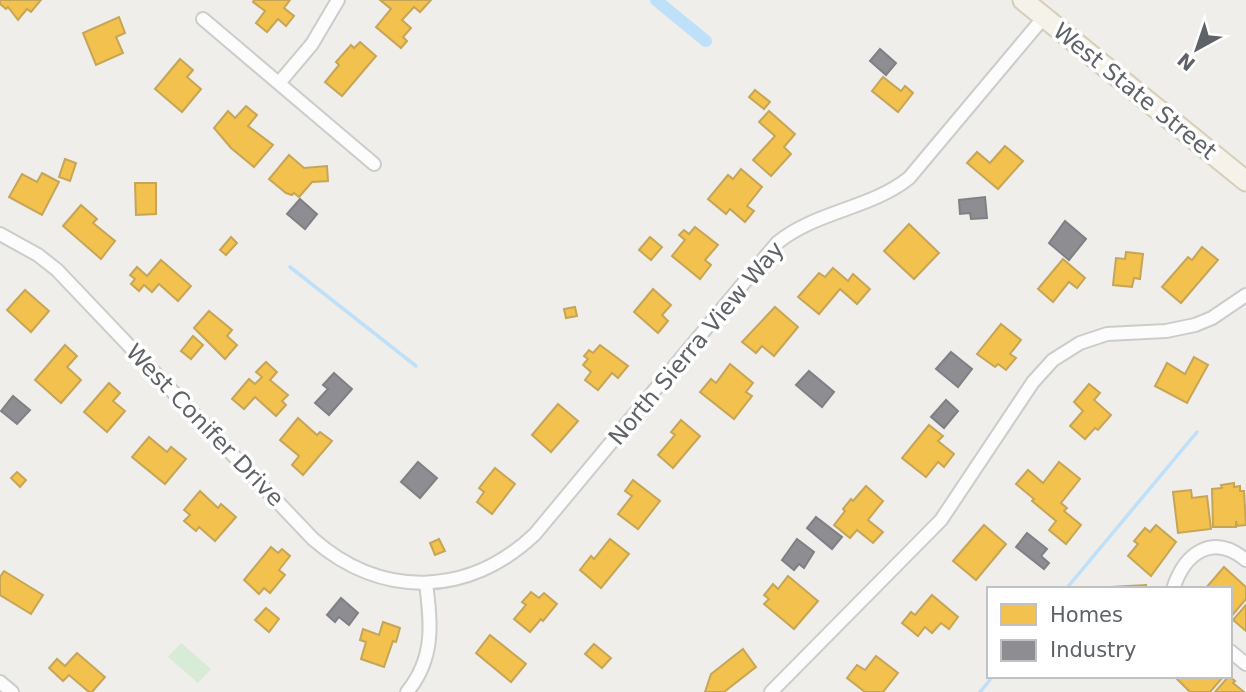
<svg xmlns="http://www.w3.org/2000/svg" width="1246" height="692" font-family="'DejaVu Sans',sans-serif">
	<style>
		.garden { fill: #d8ebd6 }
		.homes { fill: #f2c14e; stroke: #c6a556; stroke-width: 2 }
		.industry { fill: #8d8d92; stroke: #7f8085; stroke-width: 2 }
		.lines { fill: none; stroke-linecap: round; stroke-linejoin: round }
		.stream { stroke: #bfe0f9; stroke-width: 3.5 }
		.canal { stroke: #bfe0f9; stroke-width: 12 }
		.minor-casing { stroke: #cbcccc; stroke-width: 16 }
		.primary-casing { stroke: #d7ceb8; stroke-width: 23 }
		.minor { stroke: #fdfcfc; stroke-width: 12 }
		.primary { stroke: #f4f2e9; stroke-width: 19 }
		.labels { text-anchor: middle; stroke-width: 7; stroke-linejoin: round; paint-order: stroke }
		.street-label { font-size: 23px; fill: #5f6368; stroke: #fff }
	</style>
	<rect width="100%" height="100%" fill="#efeeea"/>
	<polygon class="garden" points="181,643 211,669 198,683 168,657"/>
	<g class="homes">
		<polygon points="0,0 41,0 31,12 27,9 18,20 8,7 6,9 0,4"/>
		<polygon points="254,0 290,0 284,8 294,16 286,26 278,19 267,32 256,23 265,11 253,2"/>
		<polygon points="380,0 431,0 420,12 414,7 402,20 411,28 403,37 407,41 401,48 376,27 391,9"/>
		<polygon points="119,17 125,33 116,37 123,53 96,65 83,33"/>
		<polygon points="360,42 376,56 342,96 325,82 339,65 336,62 351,45 354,48"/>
		<polygon points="180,59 193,70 187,77 201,89 182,112 155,89"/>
		<polygon points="883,77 901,91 905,86 913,93 898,112 872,91"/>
		<polygon points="755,90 770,102 764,109 749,97"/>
		<polygon points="246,106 257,115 248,126 273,145 254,167 231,148 214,128 228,111 235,118"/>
		<polygon points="769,111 795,134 784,147 791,154 771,176 753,160 775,136 759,122"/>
		<polygon points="1005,146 1023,161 998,189 967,163 977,152 990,163"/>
		<polygon points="289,155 304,168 327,166 328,181 312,182 299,197 294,193 292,195 286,193 269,179"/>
		<polygon points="65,159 76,163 70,181 59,177"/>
		<polygon points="741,169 762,187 747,206 754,211 745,222 730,209 726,214 708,199 728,175 733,179"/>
		<polygon points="42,173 59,182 42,215 9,197 22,174 37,182"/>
		<polygon points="135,183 156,183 156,214 136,215"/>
		<polygon points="81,205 97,219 93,223 115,241 101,259 63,226"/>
		<polygon points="909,224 939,253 914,279 884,251"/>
		<polygon points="695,227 718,245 705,260 711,265 700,279 672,256 685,240 679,235 684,230 689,234"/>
		<polygon points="231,237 237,243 226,255 220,250"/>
		<polygon points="650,237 662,247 651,260 639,250"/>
		<polygon points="1202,247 1218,260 1181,303 1162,287 1188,257 1192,260"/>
		<polygon points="1126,252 1143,254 1140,279 1134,278 1132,287 1113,285 1116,258 1125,259"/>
		<polygon points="1063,259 1085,278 1077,288 1069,282 1053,302 1038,289"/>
		<polygon points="161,260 191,286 178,301 159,284 152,292 144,285 139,291 131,284 135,279 130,275 137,267 147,276"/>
		<polygon points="833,268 848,281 853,274 870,289 857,304 840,289 819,314 798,297 819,273 825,277"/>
		<polygon points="653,289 671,305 662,315 668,321 658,333 634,312"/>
		<polygon points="25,290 49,311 31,332 7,310"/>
		<polygon points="575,307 577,316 566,318 564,309"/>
		<polygon points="775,307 798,327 774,356 762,346 756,353 742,342"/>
		<polygon points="209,311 232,330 227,336 237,345 225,359 194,328"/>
		<polygon points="1001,324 1021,340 1010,354 1016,358 1006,370 998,364 995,367 977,354"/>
		<polygon points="193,336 203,345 191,359 181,351"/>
		<polygon points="65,345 77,356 67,367 81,380 61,403 35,380"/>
		<polygon points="600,345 628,366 618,378 612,373 598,390 585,380 591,372 583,365 588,359 584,356 589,350 593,353"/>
		<polygon points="1194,357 1208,365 1187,403 1155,386 1167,363 1185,374"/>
		<polygon points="266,362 277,372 270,380 288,395 282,401 286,405 276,416 255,397 244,409 232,399 249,379 255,384 262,377 256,372"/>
		<polygon points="730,364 753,383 746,392 752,396 734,419 700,392 711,379 716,383"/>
		<polygon points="109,383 120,393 113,401 125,411 107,432 84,412"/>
		<polygon points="1089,384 1100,393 1094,400 1111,415 1098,430 1095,428 1085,439 1070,426 1083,411 1074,402"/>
		<polygon points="558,404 578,421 551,452 532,435"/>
		<polygon points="298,418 317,435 320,432 332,441 303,475 292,465 299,456 280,440"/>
		<polygon points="681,420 700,436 673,468 658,455 675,435 671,432"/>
		<polygon points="929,425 943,436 938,441 954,454 944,467 938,462 926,477 902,458"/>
		<polygon points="149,437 167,452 171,447 186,459 165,484 132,457"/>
		<polygon points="1059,462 1080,479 1061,503 1067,508 1064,511 1081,525 1066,544 1049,530 1056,521 1032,501 1034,499 1016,484 1028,470 1043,483"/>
		<polygon points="495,468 515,484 492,514 477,502 484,492 479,488"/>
		<polygon points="17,472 26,480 20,487 11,478"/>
		<polygon points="633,480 660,501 638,529 618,514 632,496 625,491"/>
		<polygon points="1234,483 1234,487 1240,486 1240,491 1244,491 1246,525 1237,526 1236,521 1236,527 1213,527 1212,489 1222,488 1221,485"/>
		<polygon points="866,486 883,501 868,520 883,532 873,543 857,530 850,538 834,525 845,511 843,509 851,499 853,501"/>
		<polygon points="1191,490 1192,498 1207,496 1211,529 1178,533 1173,492"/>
		<polygon points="200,491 218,508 221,504 236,517 215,541 199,527 196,531 184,521 190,515 184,510"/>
		<polygon points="984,525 1006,544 976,580 953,561"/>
		<polygon points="1156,525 1176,542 1151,576 1128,556 1138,544 1134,541 1145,528 1150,532"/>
		<polygon points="439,539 445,551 435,555 430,543"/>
		<polygon points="610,539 629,554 601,588 580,570 591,556 594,559"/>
		<polygon points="271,547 278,553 282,549 290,556 279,570 285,575 270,593 264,588 259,594 244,580"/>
		<polygon points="1224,567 1246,587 1246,599 1230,618 1230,589 1205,589"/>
		<polygon points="4,571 43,595 31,614 0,595 0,577"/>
		<polygon points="788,576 818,601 794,629 764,604 769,599 764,595 773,584 778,589"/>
		<polygon points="1146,585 1146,589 1111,589 1111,587"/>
		<polygon points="531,592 539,598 544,593 557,604 543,621 541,619 530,632 514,619 526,605 522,602"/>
		<polygon points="932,595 958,617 949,629 941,623 932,633 925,627 918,636 902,623 911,612 915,615"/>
		<polygon points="1246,605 1246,631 1233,620"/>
		<polygon points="266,608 279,619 269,632 255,620"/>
		<polygon points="383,622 400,628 396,642 393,641 384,667 361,659 366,642 360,640 363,629 379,635"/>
		<polygon points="490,635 526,664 511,682 476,653"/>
		<polygon points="594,644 611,658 602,668 585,654"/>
		<polygon points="743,649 756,667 724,692 705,692 711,674"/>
		<polygon points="77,653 105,677 92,692 89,692 69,675 63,681 49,668 57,659 65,666"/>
		<polygon points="876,656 898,673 883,692 865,692 847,678 857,665 865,670"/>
		<polygon points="1174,676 1224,676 1210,692 1190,692"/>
		<polygon points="1229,676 1235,681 1233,683 1244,692 1215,692"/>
	</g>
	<g class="industry">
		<polygon points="880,49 896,63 886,75 870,61"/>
		<polygon points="985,197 987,218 971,219 970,213 960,214 959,200"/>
		<polygon points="300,199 317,214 305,229 287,214"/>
		<polygon points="1065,221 1086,239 1069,260 1049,243"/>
		<polygon points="951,352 972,369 958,387 936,369"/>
		<polygon points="809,371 834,392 822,407 796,385"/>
		<polygon points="334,373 352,389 329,415 315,403 328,389 323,385"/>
		<polygon points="13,396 30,410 17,424 1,411"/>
		<polygon points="946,400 958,411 944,428 931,417"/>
		<polygon points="418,462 437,478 420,498 401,482"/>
		<polygon points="816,517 842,537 832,549 807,528"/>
		<polygon points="1027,533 1047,549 1041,556 1049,563 1044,569 1016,547"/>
		<polygon points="797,539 814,552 804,568 799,564 794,570 782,560"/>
		<polygon points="341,598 358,613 349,625 339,617 335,622 327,615"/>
	</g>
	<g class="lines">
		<g class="stream">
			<polyline points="290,267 416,366"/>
			<polyline points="1066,589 1197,432"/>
			<polyline points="980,692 993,676"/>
		</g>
		<polyline class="canal" points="656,0 706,41"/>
		<g class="minor-casing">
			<g id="minor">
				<polyline points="203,19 374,164"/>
				<polyline points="279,83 312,44 338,0"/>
				<path d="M0 234 38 255 57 270 313 539C381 599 469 597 535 534L777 243C816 211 870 209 909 178L1044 17"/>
				<path d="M1173 589C1185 552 1213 533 1246 560"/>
				<polyline points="1230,651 1246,664"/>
				<polyline points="0,682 12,692"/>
				<path d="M407 692C435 658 431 624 426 583"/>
				<polyline points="771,692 941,520 1033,382 1053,360 1080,343 1107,334 1166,331 1195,325 1212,318 1246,295"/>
			</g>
		</g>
		<g class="primary-casing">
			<polyline id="primary" points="1023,0 1246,181"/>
		</g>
		<use href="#minor" class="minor"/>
		<use href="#primary" class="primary"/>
	</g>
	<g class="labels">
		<g class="street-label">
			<text transform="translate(1135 91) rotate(39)" y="8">West State Street</text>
			<text transform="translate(696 343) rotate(-50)" y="8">North Sierra View Way</text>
			<text transform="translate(205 425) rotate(46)" y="8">West Conifer Drive</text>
		</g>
	</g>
	<rect x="987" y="587" width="245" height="91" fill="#ffffff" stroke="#bfc1c3" stroke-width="2"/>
	<rect x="1001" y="604" width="35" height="21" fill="#f2c14e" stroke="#bfc1c3" stroke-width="2"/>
	<text x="1050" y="622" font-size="21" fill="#5f6368">Homes</text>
	<rect x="1001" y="640" width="35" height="21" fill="#8d8d92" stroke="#bfc1c3" stroke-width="2"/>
	<text x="1050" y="657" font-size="21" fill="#5f6368">Industry</text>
	<g transform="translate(1197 49) rotate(220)" stroke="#ffffff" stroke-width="5" paint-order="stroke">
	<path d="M0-5L12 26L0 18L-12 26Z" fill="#5f6368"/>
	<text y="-10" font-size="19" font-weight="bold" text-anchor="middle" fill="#5f6368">N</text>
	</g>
</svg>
